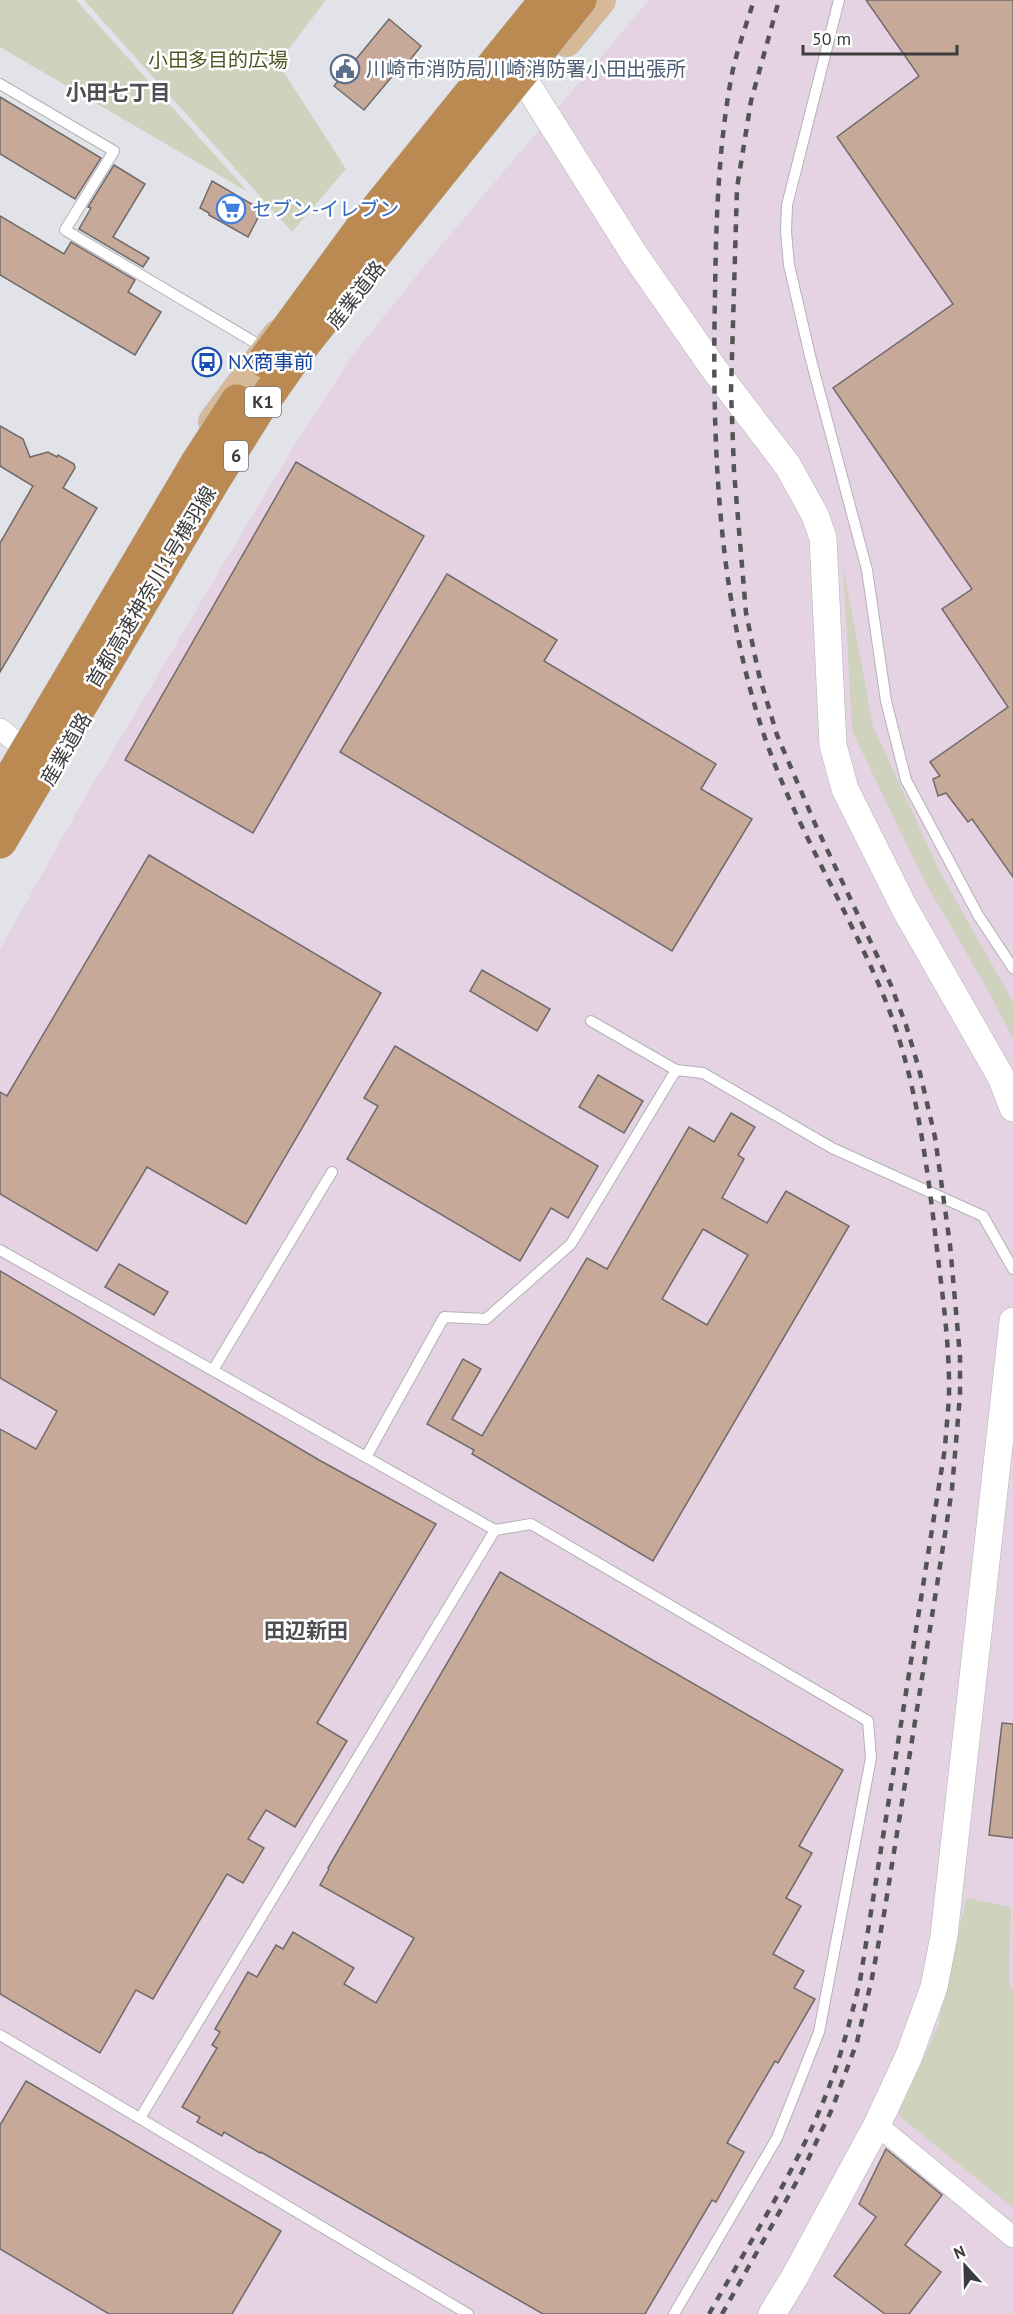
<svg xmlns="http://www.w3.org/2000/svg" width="1013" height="2314" font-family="'PT Sans','Noto Sans JP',sans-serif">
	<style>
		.industrial { fill: #e5d3e3 }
		.green { fill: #cfd2bd }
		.building { fill: #c7a99a; stroke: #706b69; stroke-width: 1.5; fill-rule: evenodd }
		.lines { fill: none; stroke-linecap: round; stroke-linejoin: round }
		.service-casing { stroke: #b1b2b7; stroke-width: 12 }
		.minor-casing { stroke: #b1b2b7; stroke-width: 22 }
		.tertiary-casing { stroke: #b1b2b7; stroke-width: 28 }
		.primary-casing { stroke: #c1c1c1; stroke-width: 34 }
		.service { stroke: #fff; stroke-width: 10 }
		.minor { stroke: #fff; stroke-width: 21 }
		.tertiary { stroke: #fff; stroke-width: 27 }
		.primary { stroke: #d6b997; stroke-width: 33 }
		.rail { stroke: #545456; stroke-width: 4.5; stroke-dasharray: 8 8; stroke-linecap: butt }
		.motorway-bridge-casing { stroke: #c1c1c1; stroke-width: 34; stroke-linecap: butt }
		.motorway-bridge { stroke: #ba8a52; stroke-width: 33 }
		.labels { text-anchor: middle; stroke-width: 5; stroke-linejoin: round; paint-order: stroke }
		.shield { fill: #fff; stroke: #767678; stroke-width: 1.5 }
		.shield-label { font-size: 18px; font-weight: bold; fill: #3c3c3e }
		.park-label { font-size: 20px; fill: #515624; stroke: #fff }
		.service-label { font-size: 20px; fill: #4e5e75; stroke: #fff; text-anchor: start }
		.shop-label { font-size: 20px; fill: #366cbe; stroke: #fff; text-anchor: start }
		.street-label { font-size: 20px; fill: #3c3c3e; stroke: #fff }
		.transit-label { font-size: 20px; fill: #164399; stroke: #fff; text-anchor: start }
		.neighbourhood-label { font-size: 21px; font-weight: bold; fill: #4e4e53; stroke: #fff }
	</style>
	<rect width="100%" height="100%" fill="#e2e3e8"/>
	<polygon class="industrial" points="649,0 1013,0 1013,2314 0,2314 0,949 80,806 293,447 352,356 438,249"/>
	<g class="green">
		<polygon points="0,0 76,0 248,192 0,47"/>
		<polygon points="84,0 326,0 278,63 346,169 292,232"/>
		<polygon points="843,565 873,726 939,870 1013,1002 1013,1038 985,985 924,880 852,731"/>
		<polygon points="966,1898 1011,1907 1009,1982 1013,1992 1013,2208 898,2115 938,2026"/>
	</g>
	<g class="building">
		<polygon points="866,0 1013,0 1013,877 972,819 968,822 946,793 938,796 933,779 940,776 930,762 1008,707 942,609 972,589 833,388 953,304 837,137 919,76"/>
		<polygon points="389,19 421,46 403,69 400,67 364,110 334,86"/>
		<polygon points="0,97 101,158 75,199 0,154"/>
		<polygon points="114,165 145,184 113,237 149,258 143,267 79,229 91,208 88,207"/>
		<polygon points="212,181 262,210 248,237 209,215 209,213 200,208"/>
		<polygon points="0,216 64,254 71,242 135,280 128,292 161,312 135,355 0,275"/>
		<polygon points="0,426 23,439 30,457 48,452 57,457 58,455 74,464 75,468 63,488 97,508 0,672 0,543 33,486 0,466"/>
		<polygon points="296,462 424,536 253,833 125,760"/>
		<polygon points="447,574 557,640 544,661 716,764 701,789 752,819 672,951 340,752"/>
		<polygon points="149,855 381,993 246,1224 147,1167 97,1251 0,1194 0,1092 7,1096"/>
		<polygon points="482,970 550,1009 537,1031 470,991"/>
		<polygon points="395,1046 598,1166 568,1218 551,1208 520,1261 347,1159 378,1106 364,1098"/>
		<polygon points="598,1075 643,1101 624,1133 579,1107"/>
		<path d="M731 1113 755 1127 738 1155 744 1159 722 1198 767 1223 786 1191 849 1226 653 1561 472 1454 474 1450 427 1424 463 1359 481 1369 452 1419 482 1436 587 1258 607 1269 689 1127 714 1142ZM703 1229 748 1255 707 1325 662 1299Z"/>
		<polygon points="119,1264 168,1292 154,1315 105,1287"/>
		<polygon points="0,1271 319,1460 436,1524 317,1723 347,1741 295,1827 266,1810 248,1839 264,1848 243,1883 227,1874 153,1999 136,1990 100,2053 0,1994 0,1429 36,1449 57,1411 0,1378"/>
		<polygon points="500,1572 843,1770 799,1846 812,1853 786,1898 801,1906 773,1954 804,1971 794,1988 815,1999 778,2063 775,2061 727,2143 744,2152 716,2202 712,2200 645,2314 543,2314 261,2152 260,2153 224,2132 222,2136 197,2122 200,2117 182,2107 217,2048 212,2045 220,2032 215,2029 248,1972 257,1977 276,1945 283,1949 293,1932 354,1968 344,1984 376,2003 414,1938 320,1885 329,1869 328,1868"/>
		<polygon points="1002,1723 1013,1724 1013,1838 989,1835"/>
		<polygon points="26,2081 281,2231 232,2314 109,2314 0,2249 0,2125"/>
		<polygon points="886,2149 942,2195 905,2245 941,2272 909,2314 885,2314 834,2276 876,2217 859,2204"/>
	</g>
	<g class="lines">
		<g class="service-casing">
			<g id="service">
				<polyline points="839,0 787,205 786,232 789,265 811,360 867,570 886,701 906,780 978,915 1013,968"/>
				<polyline points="0,84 114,151 65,230 266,349"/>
				<polyline points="676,1070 703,1073 832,1148 983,1216 1013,1269"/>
				<polyline points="0,1250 495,1530 531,1524 868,1721 871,1758 819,2032 777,2138 674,2314"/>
				<polyline points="213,1370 332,1172"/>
				<polyline points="366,1457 444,1317 486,1319 571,1244 676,1070 591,1021"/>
				<polyline points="0,2035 468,2314"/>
				<polyline points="140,2118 495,1530"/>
			</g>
		</g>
		<g class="minor-casing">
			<g id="minor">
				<polyline points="0,729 36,758"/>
				<polyline points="877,2125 1013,2237"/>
			</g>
		</g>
		<g class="tertiary-casing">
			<g id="tertiary">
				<polyline points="511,59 634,254 714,369 788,466 815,515 823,538 833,745 845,789 905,909 1001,1077 1013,1108"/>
				<polyline points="772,2314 794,2278 877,2125 909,2056 934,1987 944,1936 1013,1321"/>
			</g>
		</g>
		<g class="primary-casing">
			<g id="primary">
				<polyline points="566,40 599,0"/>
				<polyline points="215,422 279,336"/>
			</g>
		</g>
		<use href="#service" class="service"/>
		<use href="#minor" class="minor"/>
		<use href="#tertiary" class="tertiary"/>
		<use href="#primary" class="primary"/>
		<g class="rail">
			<path d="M709 2314C751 2240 799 2166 829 2087 842 2053 851 2017 860 1981L945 1448C946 1431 948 1414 949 1396 950 1341 941 1286 935 1232 925 1150 914 1068 882 992 844 902 791 819 761 726 717 589 712 438 715 295 716 223 718 151 731 79 736 52 746 26 754 0"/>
			<polyline points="722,2314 802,2172 832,2109 857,2042 872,1978 884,1914 937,1585 952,1489 960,1395 960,1356 950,1245 935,1137 919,1069 906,1025 890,983 816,826 777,735 759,675 746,613 734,471 731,391 737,188 751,101 779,0"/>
		</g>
		<g class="motorway-bridge-casing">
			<g id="motorway-bridge">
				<polyline points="264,361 360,230 546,0"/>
				<polyline points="0,796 197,463 237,401"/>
				<polyline points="0,842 214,480 257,411 304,344 373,257 580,0"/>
			</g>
		</g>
		<use href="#motorway-bridge" class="motorway-bridge"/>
	</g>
	<defs>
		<g id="civic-ring" transform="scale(1.5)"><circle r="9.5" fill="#fff" stroke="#5c6f8a" stroke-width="1.5"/><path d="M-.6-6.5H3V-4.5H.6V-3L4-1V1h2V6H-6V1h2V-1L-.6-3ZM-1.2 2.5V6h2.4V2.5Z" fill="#5c6f8a"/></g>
		<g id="supermarket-ring" transform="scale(1.5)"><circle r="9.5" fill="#fff" stroke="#3f7fe0" stroke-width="1.5"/><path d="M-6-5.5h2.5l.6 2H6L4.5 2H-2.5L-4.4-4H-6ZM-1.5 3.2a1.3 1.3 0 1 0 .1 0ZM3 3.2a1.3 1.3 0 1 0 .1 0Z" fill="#3f7fe0"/></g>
		<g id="bus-ring" transform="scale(1.5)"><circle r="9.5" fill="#fff" stroke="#1a4fb4" stroke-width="1.5"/><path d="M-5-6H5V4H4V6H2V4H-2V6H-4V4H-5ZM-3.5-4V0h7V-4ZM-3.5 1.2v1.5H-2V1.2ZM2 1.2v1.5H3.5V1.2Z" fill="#1a4fb4"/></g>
	</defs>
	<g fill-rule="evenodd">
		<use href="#civic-ring" x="345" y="69"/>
		<use href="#supermarket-ring" x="231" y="209"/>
		<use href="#bus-ring" x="207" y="362"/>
	</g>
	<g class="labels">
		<g class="shield">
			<rect x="245" y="387" width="36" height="30" rx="4.5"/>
			<rect x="224" y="441" width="24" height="30" rx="4.5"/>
		</g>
		<g class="shield-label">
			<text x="263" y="408">K1</text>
			<text x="236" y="462">6</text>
		</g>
		<g class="park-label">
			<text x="218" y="67">小田多目的広場</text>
		</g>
		<g class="service-label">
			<text x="366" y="76">川崎市消防局川崎消防署小田出張所</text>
		</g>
		<g class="shop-label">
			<text x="252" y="216">セブン-イレブン</text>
		</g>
		<g class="street-label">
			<text transform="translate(356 295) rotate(-52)" y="7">産業道路</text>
			<text transform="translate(151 587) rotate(-59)" y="7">首都高速神奈川1号横羽線</text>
			<text transform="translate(66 749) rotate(-60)" y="7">産業道路</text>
		</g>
		<g class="transit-label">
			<text x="228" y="369">NX商事前</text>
		</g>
		<g class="neighbourhood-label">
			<text x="118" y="100">小田七丁目</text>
			<text x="306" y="1638">田辺新田</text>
		</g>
	</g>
	<g transform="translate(965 2266) rotate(338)" stroke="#ffffff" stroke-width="4.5" paint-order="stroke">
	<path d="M0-4.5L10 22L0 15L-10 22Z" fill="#3c3c3e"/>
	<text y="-9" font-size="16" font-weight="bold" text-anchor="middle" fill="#3c3c3e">N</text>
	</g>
	<path d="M803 45v9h154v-9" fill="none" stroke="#3c3c3e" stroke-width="3"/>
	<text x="812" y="45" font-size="18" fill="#3c3c3e" stroke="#ffffff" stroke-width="4.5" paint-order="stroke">50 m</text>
</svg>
